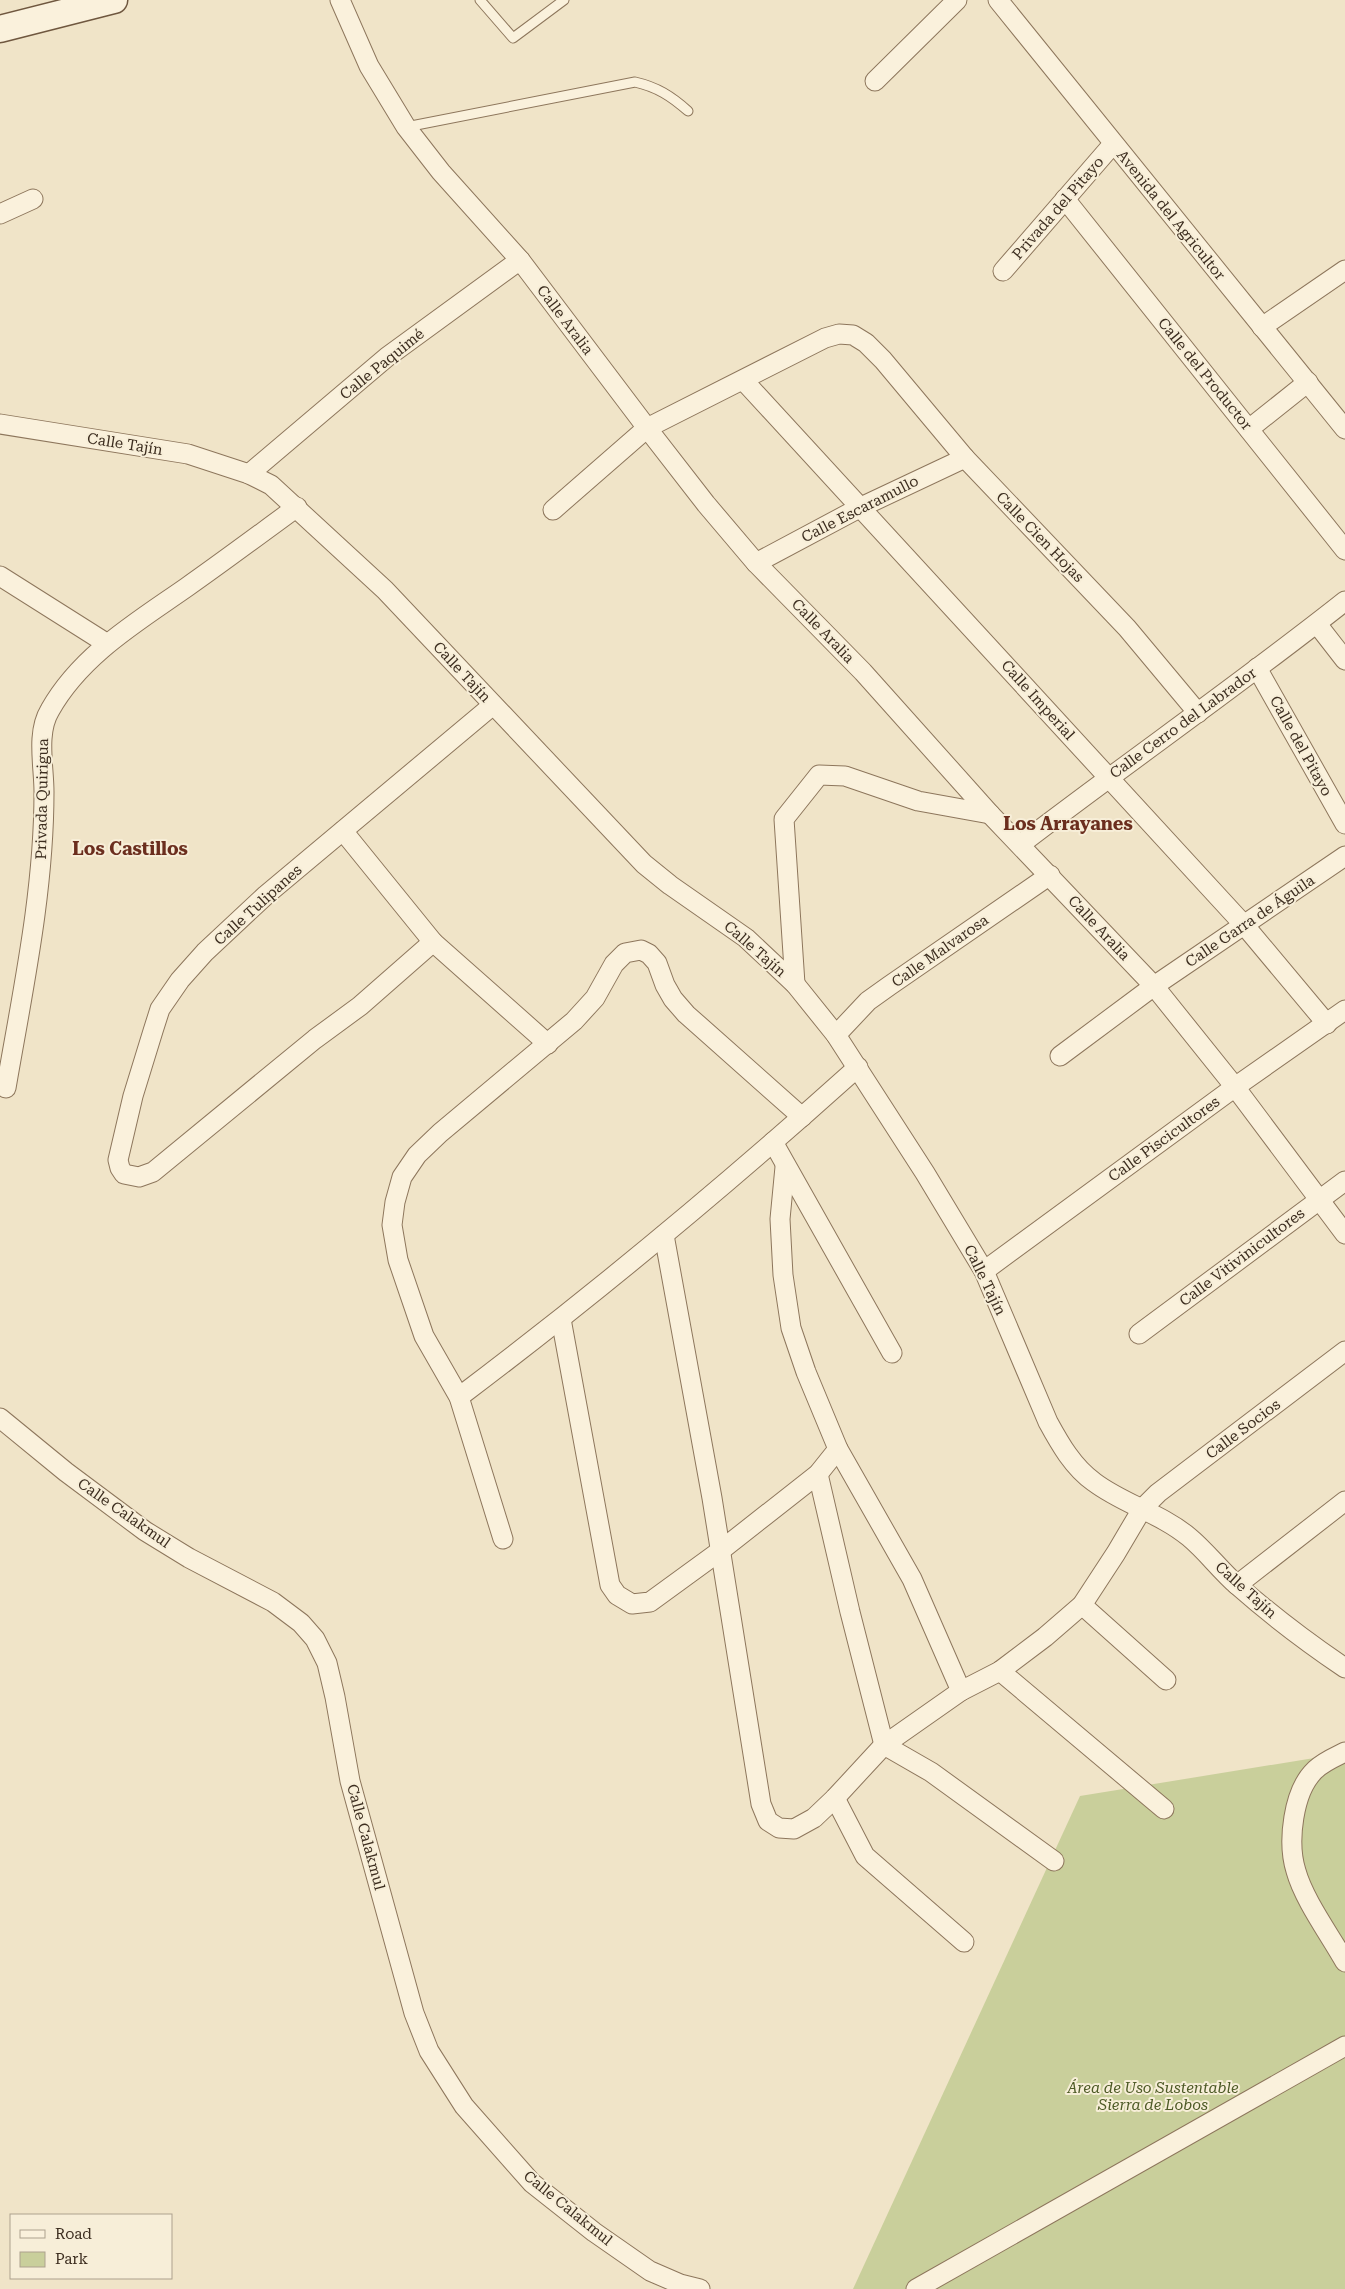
<svg xmlns="http://www.w3.org/2000/svg" width="1345" height="2289" font-family="'Roboto Serif',serif">
	<style>
		.park { fill: #c9cf9b }
		.lines { fill: none; stroke-linecap: round; stroke-linejoin: round }
		.lane-casing { stroke: #8d765c; stroke-width: 11 }
		.street-casing { stroke: #8d765c; stroke-width: 21 }
		.secondary-casing { stroke: #6f573f; stroke-width: 29 }
		.lane { stroke: #faf1dc; stroke-width: 9 }
		.street { stroke: #faf1dc; stroke-width: 19 }
		.secondary { stroke: #faf1dc; stroke-width: 26 }
		.labels { text-anchor: middle; stroke-width: 4; stroke-linejoin: round; paint-order: stroke }
		.street-label { font-size: 15px; fill: #3d2e20; stroke: #f7eed8 }
		.park-label { font-size: 15px; font-style: italic; fill: #4d5a26; stroke: #f7eed8 }
		.quarter-label { font-size: 18px; font-weight: bold; fill: #6b2e1e; stroke: #f7eed8 }
	</style>
	<rect width="100%" height="100%" fill="#f0e4c8"/>
	<polygon class="park" points="1345,1753 1345,2289 853,2289 1080,1796"/>
	<g class="lines">
		<g class="lane-casing">
			<g id="lane">
				<polyline points="480,0 513,38 564,0"/>
				<path d="M406 127 635 82C657 87 671 96 688 111"/>
			</g>
		</g>
		<g class="street-casing">
			<g id="street">
				<polyline points="340,0 369,66 406,127 441,172 520,260 647,428 706,504 756,563 863,672 990,814 1154,986 1235,1087 1345,1234"/>
				<polyline points="998,0 1345,429"/>
				<polyline points="875,81 957,0"/>
				<polyline points="1065,199 1345,550"/>
				<polyline points="0,214 33,199"/>
				<polyline points="1003,271 1113,144"/>
				<polyline points="1262,327 1345,270"/>
				<polyline points="744,381 1245,926 1327,1024"/>
				<path d="M0 424 188 454 249 474 271 485 385 590 644 864 670 885 746 938 795 984 836 1035 925 1173 984 1271 1048 1422C1060 1444 1073 1467 1094 1482 1123 1504 1160 1513 1189 1537 1206 1551 1220 1570 1237 1585 1271 1615 1308 1643 1345 1668"/>
				<polyline points="1249,429 1308,382"/>
				<polyline points="249,474 387,357 520,260"/>
				<polyline points="553,510 647,428 825,338 839,334 853,335 866,343 883,360 965,458 1127,628 1198,713"/>
				<polyline points="756,563 861,507 965,458"/>
				<polyline points="0,576 106,643"/>
				<polyline points="1317,624 1345,660"/>
				<polyline points="1257,668 1345,824"/>
				<polyline points="343,831 433,942 548,1044"/>
				<path d="M1021 844C1128 762 1239 685 1345 601"/>
				<polyline points="433,942 360,1006 315,1039 153,1172 139,1177 124,1174 120,1168 118,1160 133,1096 153,1031 160,1009 180,980 205,952 266,895 493,705"/>
				<polyline points="795,984 784,819 819,775 845,776 918,801 990,814"/>
				<polyline points="836,1035 868,1001 889,986 1050,875"/>
				<polyline points="1060,1056 1154,986 1345,856"/>
				<path d="M6 1088C23 989 44 892 44 792 44 766 36 733 50 710 81 655 137 622 187 587 224 561 260 534 297 507"/>
				<polyline points="773,1142 892,1353"/>
				<polyline points="785,1167 780,1219 783,1275 791,1328 806,1372 838,1449 912,1579 961,1691"/>
				<polyline points="664,1235 712,1498 761,1804 768,1821 779,1828 794,1829 814,1818 835,1798 884,1745 961,1691 1000,1671 1045,1637 1082,1605 1116,1553 1142,1509 1158,1493 1345,1351"/>
				<polyline points="984,1271 1235,1087 1345,1010"/>
				<polyline points="561,1319 610,1585 617,1595 632,1604 650,1602 720,1551 818,1474 838,1449"/>
				<polyline points="1139,1334 1345,1181"/>
				<path d="M459 1397C597 1293 730 1182 858 1067"/>
				<polyline points="0,1418 66,1472 145,1531 189,1558 273,1602 301,1623 315,1639 327,1663 335,1697 350,1781 414,2013 429,2051 464,2106 532,2183 594,2232 650,2271 680,2284 700,2289"/>
				<polyline points="818,1474 850,1612 884,1745 931,1772 1054,1861"/>
				<polyline points="503,1539 459,1397 424,1336 398,1260 392,1225 395,1202 402,1177 417,1155 440,1133 574,1021 595,998 614,964 625,953 641,950 649,954 657,963 665,985 673,999 686,1014 802,1117"/>
				<polyline points="1237,1585 1345,1501"/>
				<polyline points="1082,1605 1166,1680"/>
				<polyline points="1000,1671 1164,1809"/>
				<path d="M1345 1752C1335 1757 1323 1762 1315 1770 1293 1791 1287 1842 1296 1871 1304 1900 1330 1935 1345 1962"/>
				<polyline points="835,1798 865,1856 964,1942"/>
				<polyline points="916,2289 1345,2046"/>
			</g>
		</g>
		<g class="secondary-casing">
			<polyline id="secondary" points="0,29 114,0"/>
		</g>
		<use href="#lane" class="lane"/>
		<use href="#street" class="street"/>
		<use href="#secondary" class="secondary"/>
	</g>
	<g class="labels">
		<g class="street-label">
			<text transform="translate(1058 208) rotate(-49)" y="5">Privada del Pitayo</text>
			<text transform="translate(1171 215) rotate(51)" y="5">Avenida del Agricultor</text>
			<text transform="translate(565 320) rotate(53)" y="5">Calle Aralia</text>
			<text transform="translate(382 364) rotate(-39)" y="5">Calle Paquimé</text>
			<text transform="translate(1205 374) rotate(51)" y="5">Calle del Productor</text>
			<text transform="translate(125 444) rotate(9)" y="5">Calle Tajín</text>
			<text transform="translate(860 509) rotate(-27)" y="5">Calle Escaramullo</text>
			<text transform="translate(1040 537) rotate(46)" y="5">Calle Cien Hojas</text>
			<text transform="translate(823 631) rotate(46)" y="5">Calle Aralia</text>
			<text transform="translate(462 672) rotate(47)" y="5">Calle Tajín</text>
			<text transform="translate(1038 700) rotate(48)" y="5">Calle Imperial</text>
			<text transform="translate(1183 723) rotate(-36)" y="5">Calle Cerro del Labrador</text>
			<text transform="translate(1301 746) rotate(61)" y="5">Calle del Pitayo</text>
			<text transform="translate(42 799) rotate(-89)" y="5">Privada Quirigua</text>
			<text transform="translate(258 905) rotate(-42)" y="5">Calle Tulipanes</text>
			<text transform="translate(1250 921) rotate(-34)" y="5">Calle Garra de Águila</text>
			<text transform="translate(1099 928) rotate(47)" y="5">Calle Aralia</text>
			<text transform="translate(755 949) rotate(41)" y="5">Calle Tajín</text>
			<text transform="translate(940 951) rotate(-35)" y="5">Calle Malvarosa</text>
			<text transform="translate(1164 1139) rotate(-36)" y="5">Calle Piscicultores</text>
			<text transform="translate(1242 1257) rotate(-37)" y="5">Calle Vitivinicultores</text>
			<text transform="translate(985 1280) rotate(64)" y="5">Calle Tajín</text>
			<text transform="translate(1243 1429) rotate(-37)" y="5">Calle Socios</text>
			<text transform="translate(124 1513) rotate(35)" y="5">Calle Calakmul</text>
			<text transform="translate(1246 1590) rotate(42)" y="5">Calle Tajín</text>
			<text transform="translate(366 1837) rotate(75)" y="5">Calle Calakmul</text>
			<text transform="translate(568 2208) rotate(39)" y="5">Calle Calakmul</text>
		</g>
		<g class="park-label">
			<text x="1153" y="2093">Área de Uso Sustentable<tspan x="1153" dy="17">Sierra de Lobos</tspan></text>
		</g>
		<g class="quarter-label">
			<text x="1068" y="830">Los Arrayanes</text>
			<text x="130" y="855">Los Castillos</text>
		</g>
	</g>
	<rect x="10" y="2214" width="162" height="65" fill="#f7eed8" stroke="#ada18e"/>
	<rect x="20" y="2230" width="25" height="8" fill="#faf1dc" stroke="#ada18e"/>
	<text x="55" y="2239" font-size="15" fill="#3d2e20">Road</text>
	<rect x="20" y="2252" width="25" height="15" fill="#c9cf9b" stroke="#ada18e"/>
	<text x="55" y="2264" font-size="15" fill="#3d2e20">Park</text>
</svg>
